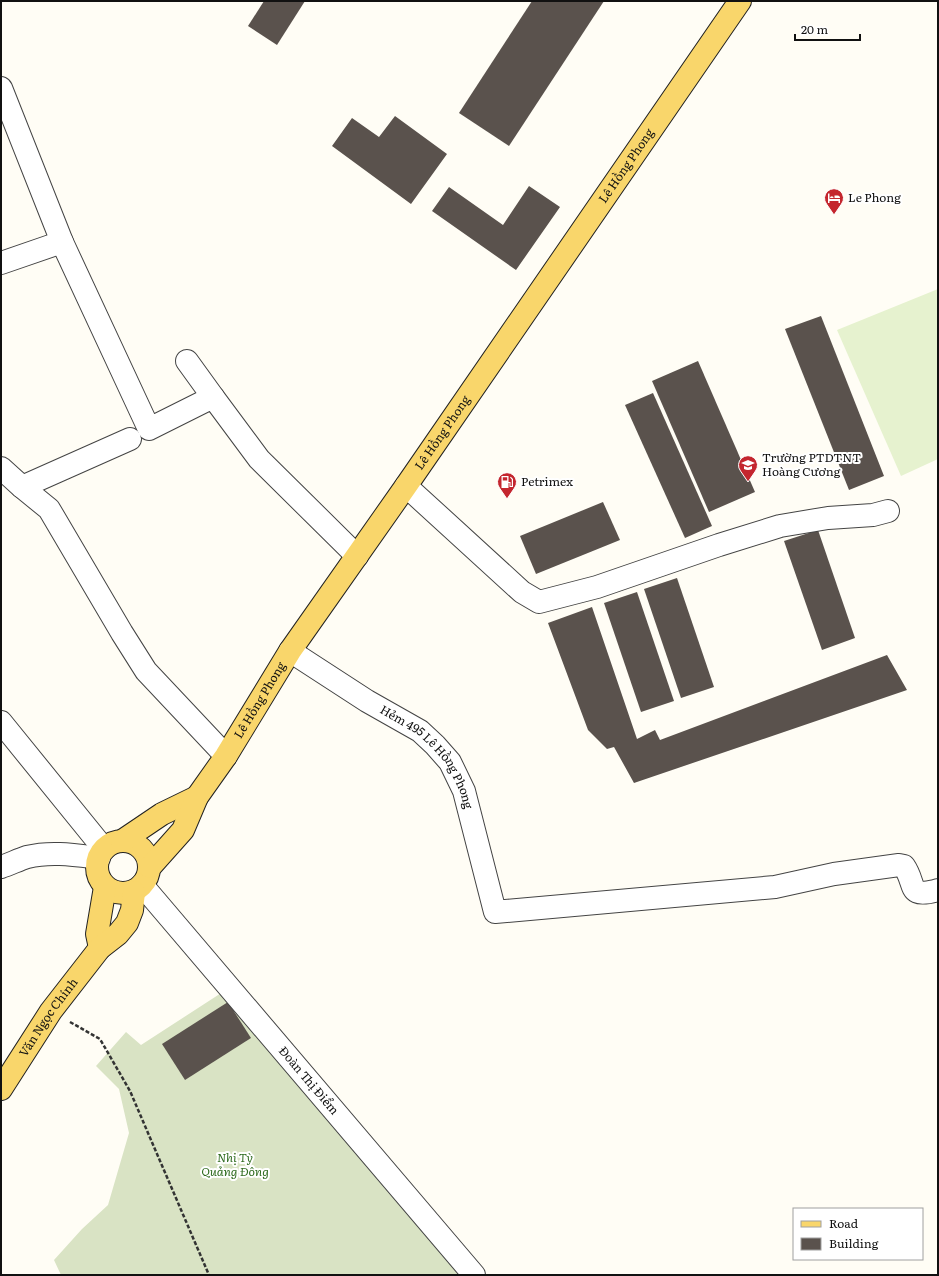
<svg xmlns="http://www.w3.org/2000/svg" width="939" height="1276" font-family="Literata,serif">
	<style>
		.cemetery { fill: #d9e3c4 }
		.pitch { fill: #e6f2cf }
		.building { fill: #5a524d }
		.lines { fill: none; stroke-linecap: round; stroke-linejoin: round }
		.minor-casing { stroke: #444; stroke-width: 24 }
		.major-casing { stroke: #222; stroke-width: 24 }
		.path { stroke: #333; stroke-width: 2.5; stroke-dasharray: 4 2; stroke-linecap: butt }
		.minor { stroke: #fff; stroke-width: 22 }
		.major { stroke: #f9d66b; stroke-width: 22 }
		.labels { text-anchor: middle; stroke-width: 4; stroke-linejoin: round; paint-order: stroke }
		.street-label { font-size: 12px; fill: #111; stroke: #fff }
		.poi-label { font-size: 12px; fill: #111; stroke: #fff; text-anchor: start }
		.park-label { font-size: 12px; font-style: italic; fill: #2f6b1f; stroke: #fff }
	</style>
	<rect width="100%" height="100%" fill="#fffdf5"/>
	<polygon class="cemetery" points="232,986 466,1275 61,1275 54,1260 82,1229 108,1205 129,1133 119,1089 96,1066 126,1032 141,1045"/>
	<polygon class="pitch" points="938,289 938,459 901,476 837,330"/>
	<g class="building">
		<polygon points="264,1 305,1 277,45 248,26"/>
		<polygon points="532,1 604,1 509,146 459,113"/>
		<polygon points="395,116 447,154 411,204 332,146 352,118 379,137"/>
		<polygon points="529,186 560,207 516,270 432,211 449,187 503,225"/>
		<polygon points="821,316 884,476 849,490 785,329"/>
		<polygon points="698,361 755,492 709,512 652,381"/>
		<polygon points="653,393 712,526 685,538 625,405"/>
		<polygon points="603,502 620,540 536,574 520,536"/>
		<polygon points="818,530 855,638 822,650 784,541"/>
		<polygon points="677,578 714,687 681,698 644,589"/>
		<polygon points="637,592 674,701 641,712 604,603"/>
		<polygon points="592,607 637,739 655,730 660,740 887,655 907,690 634,783 614,747 607,749 588,730 548,623"/>
		<polygon points="228,1002 251,1038 185,1080 162,1044"/>
	</g>
	<g class="lines">
		<g class="minor-casing">
			<g id="minor">
				<polyline points="1,88 62,242 149,429 213,397 259,459 357,556"/>
				<polyline points="1,263 62,242"/>
				<polyline points="187,361 213,397"/>
				<polyline points="1,468 22,487 49,509 122,633 146,671 226,756"/>
				<polyline points="406,486 522,592 539,602 597,587 719,545 780,526 828,518 873,515 888,511"/>
				<polyline points="22,487 130,439"/>
				<path id="s1" d="M290 651 367 701 420 731 435 745 450 762 464 791 495 912 775 887 834 874 899 865 904 866C917 885 906 899 938 890"/>
				<polyline points="1,722 104,849"/>
				<path d="M1 867C10 864 18 860 27 857 51 851 75 855 99 858"/>
				<path id="s2" d="M142 885 474 1275"/>
			</g>
		</g>
		<g class="major-casing">
			<g id="major">
				<circle cx="123" cy="867" r="26"/>
				<polyline points="122,841 162,814 197,797"/>
				<path id="s3" d="M150 867 183 830 197 797 226 756 290 651 406 486 740 1"/>
				<polyline points="100,948 97,934 105,887"/>
				<path id="s4" d="M1 1089 51 1011 100 948 118 934 127 923 132 910 134 892"/>
			</g>
		</g>
		<polyline class="path" points="70,1022 100,1039 130,1091 209,1275"/>
		<use href="#minor" class="minor"/>
		<use href="#major" class="major"/>
	</g>
	<defs>
		<g id="hotel-pin" transform="scale(1)"><path d="M0 17L-7.5 6A9.5 9.5 0 1 1 7.5 6Z" fill="#c4262e" stroke="#fff"/><path d="M-6-4.5h1.5V1H6V5H4.5V3h-9V5H-6ZM-4 0a1.8 1.8 0 1 1 3.6 0ZM.5 0V-2.5h3Q6-2.5 6 0Z" fill="#fff"/></g>
		<g id="school-pin" transform="scale(1)"><path d="M0 17L-7.5 6A9.5 9.5 0 1 1 7.5 6Z" fill="#c4262e" stroke="#fff"/><path d="M0-5L7-2L0 1L-7-2ZM-4 1L0 2.5L4 1V4Q0 6-4 4Z" fill="#fff"/></g>
		<g id="fuel-pin" transform="scale(1)"><path d="M0 17L-7.5 6A9.5 9.5 0 1 1 7.5 6Z" fill="#c4262e" stroke="#fff"/><path d="M-5.5-6h7V0h2V4h1.3V-2.5L3-4.5l.8-.8L6-3V5H2.5V1h-1V6h-7ZM-4.2-4.7v3.2H.2V-4.7Z" fill="#fff"/></g>
	</defs>
	<g fill-rule="evenodd">
		<use href="#hotel-pin" x="834" y="198"/>
		<use href="#school-pin" x="748" y="465"/>
		<use href="#fuel-pin" x="507" y="482"/>
	</g>
	<g class="labels">
		<g class="street-label">
			<text dy="4" stroke="none"><textPath href="#s3" startOffset="849">Lê Hồng Phong</textPath></text>
			<text dy="4" stroke="none"><textPath href="#s3" startOffset="525">Lê Hồng Phong</textPath></text>
			<text dy="4" stroke="none"><textPath href="#s3" startOffset="201">Lê Hồng Phong</textPath></text>
			<text dy="4" stroke="none"><textPath href="#s1" startOffset="177">Hẻm 495 Lê Hồng Phong</textPath></text>
			<text dy="4" stroke="none"><textPath href="#s4" startOffset="86">Văn Ngọc Chính</textPath></text>
			<text dy="4" stroke="none"><textPath href="#s2" startOffset="257">Đoàn Thị Điểm</textPath></text>
		</g>
		<g class="poi-label">
			<text x="848" y="202">Le Phong</text>
			<text x="762" y="462">Trường PTDTNT<tspan x="762" dy="14">Hoàng Cương</tspan></text>
			<text x="521" y="486">Petrimex</text>
		</g>
		<g class="park-label">
			<text x="235" y="1162">Nhị Tỳ<tspan x="235" dy="14">Quảng Đông</tspan></text>
		</g>
	</g>
	<rect width="939" height="1276" fill="none" stroke="#111111" stroke-width="4"/>
	<rect x="793" y="1208" width="130" height="52" fill="#ffffff" stroke="#a0a0a0"/>
	<rect x="801" y="1221" width="20" height="6" fill="#f9d66b" stroke="#a0a0a0"/>
	<text x="829" y="1228" font-size="12" fill="#111111">Road</text>
	<rect x="801" y="1238" width="20" height="12" fill="#5a524d" stroke="#a0a0a0"/>
	<text x="829" y="1248" font-size="12" fill="#111111">Building</text>
	<path d="M795 34v6h65v-6" fill="none" stroke="#111111" stroke-width="2"/>
	<text x="801" y="34" font-size="12" fill="#111111" stroke="#ffffff" stroke-width="3" paint-order="stroke">20 m</text>
</svg>
